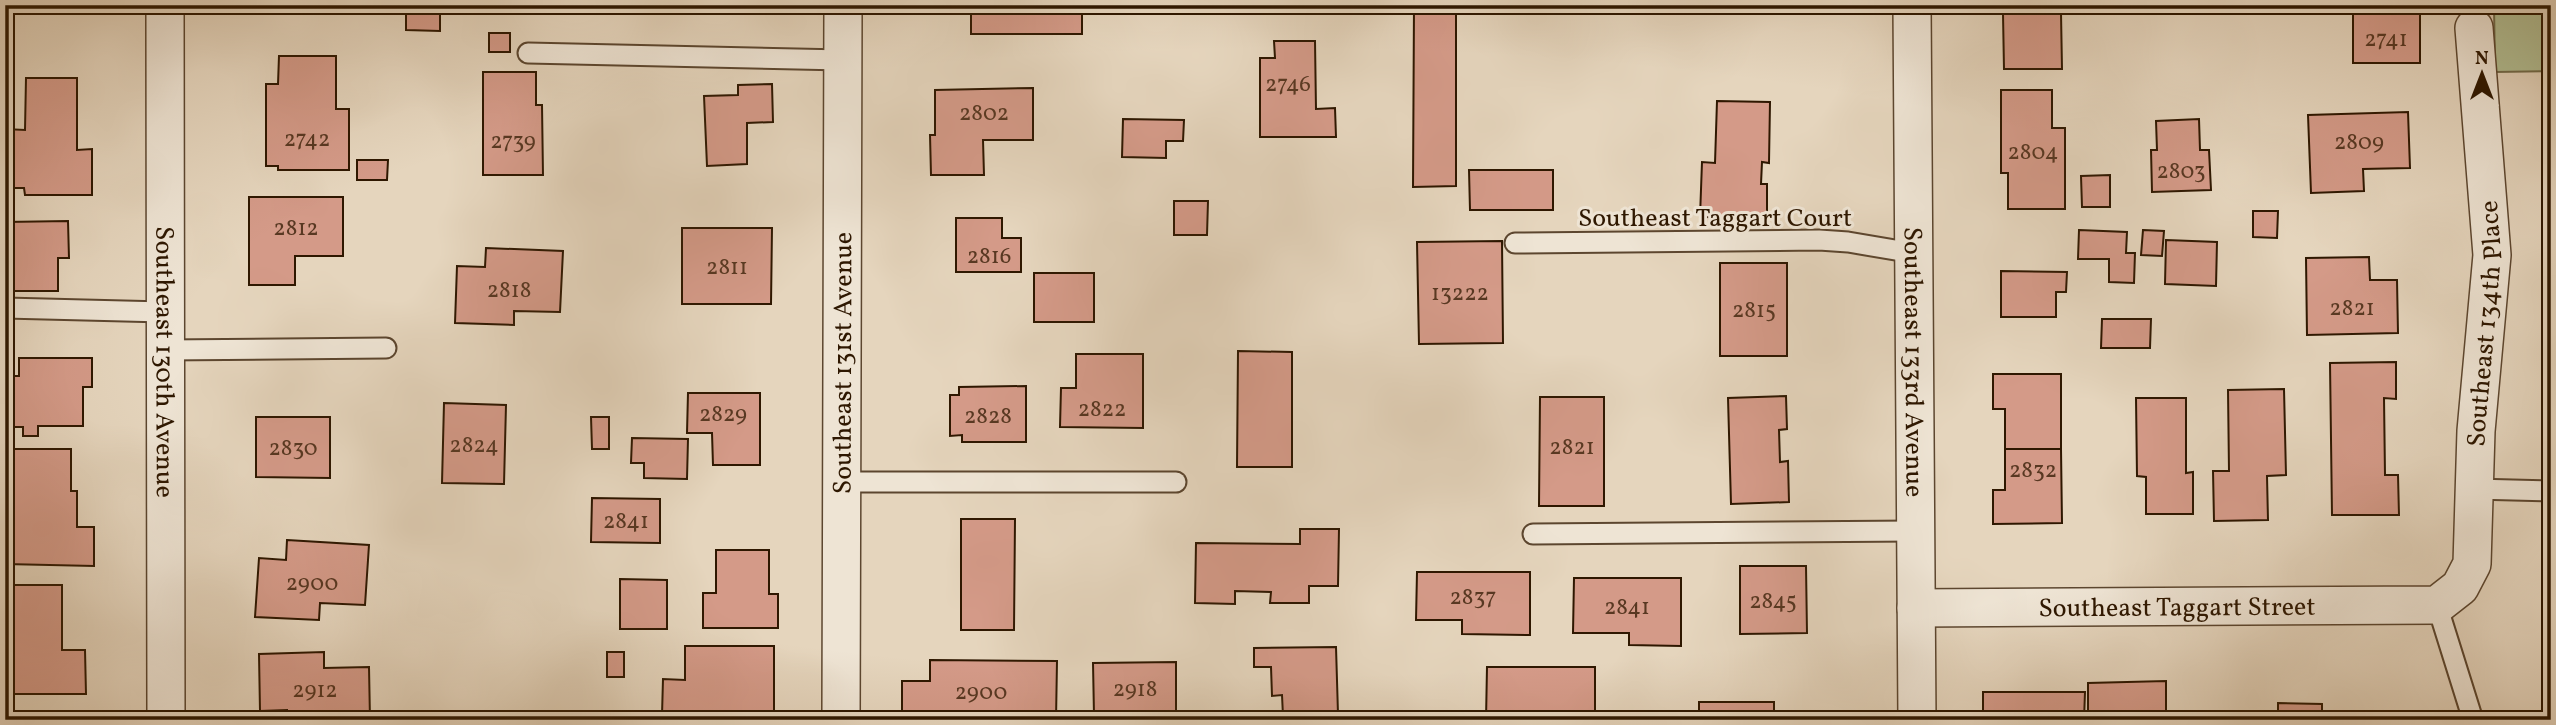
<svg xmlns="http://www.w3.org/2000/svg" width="2556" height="725" font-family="Vollkorn,serif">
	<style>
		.green { fill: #b2be93; stroke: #706a4a; stroke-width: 2 }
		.building { fill: #d49a88; stroke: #2e1700; stroke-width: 2 }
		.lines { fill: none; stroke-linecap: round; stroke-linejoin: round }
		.service-casing { stroke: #5c462f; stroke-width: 23 }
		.minor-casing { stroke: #5c462f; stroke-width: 40 }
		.service { stroke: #eee4d4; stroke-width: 19 }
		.minor { stroke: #eee4d4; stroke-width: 37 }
		.labels { text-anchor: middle; stroke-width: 6; stroke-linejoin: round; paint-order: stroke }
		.number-label { font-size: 23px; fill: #583822 }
		.street-label { font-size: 26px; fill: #2e1700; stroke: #eee4d4 }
	</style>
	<rect width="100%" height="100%" fill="#e5d5bd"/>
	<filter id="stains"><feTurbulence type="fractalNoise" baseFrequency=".00286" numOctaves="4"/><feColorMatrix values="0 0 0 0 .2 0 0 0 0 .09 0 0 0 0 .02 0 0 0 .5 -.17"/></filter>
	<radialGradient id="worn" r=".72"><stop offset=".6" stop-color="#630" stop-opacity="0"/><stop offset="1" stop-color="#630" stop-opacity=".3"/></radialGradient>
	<polygon class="green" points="2494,5 2551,5 2551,71 2495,72"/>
	<g class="building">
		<polygon points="5,5 26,5 26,8 5,9"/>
		<rect x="971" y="5" width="111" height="29"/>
		<polygon points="1414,5 1456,5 1456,186 1413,187"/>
		<rect x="1676" y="5" width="85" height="2"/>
		<polygon points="2342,5 2405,5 2405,13 2420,13 2420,63 2353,63 2353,12 2342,12"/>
		<polygon points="406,7 440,7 440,31 406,30"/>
		<polygon points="2061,13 2062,69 2004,69 2003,14"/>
		<rect x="489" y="33" width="21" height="19"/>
		<polygon points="1274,41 1315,41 1316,109 1335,108 1336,137 1260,137 1260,58 1275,58"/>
		<polygon points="279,56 336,56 336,109 349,109 349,170 278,170 278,166 266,166 266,84 278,84"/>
		<polygon points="483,72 536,72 536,105 542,105 543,175 483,175"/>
		<polygon points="26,78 77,78 77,150 92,149 92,195 25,195 24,188 5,188 5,129 25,130"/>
		<polygon points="772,84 773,122 747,123 747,164 707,166 704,96 738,95 738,85"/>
		<polygon points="1033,88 1033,140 983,140 984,175 931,175 930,135 935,135 935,90"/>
		<polygon points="2001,90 2052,90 2052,128 2065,128 2065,209 2008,209 2008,173 2001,173"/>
		<polygon points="1717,101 1770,102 1769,163 1762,162 1761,184 1767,184 1767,218 1700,217 1702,162 1715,163"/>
		<polygon points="2408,112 2410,168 2363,169 2364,191 2311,193 2308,115"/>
		<polygon points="1123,119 1184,120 1183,141 1166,141 1166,158 1122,157"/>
		<polygon points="2199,119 2200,150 2209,150 2211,190 2152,192 2151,150 2157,150 2156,121"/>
		<polygon points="357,160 388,160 387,180 357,180"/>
		<polygon points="1469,170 1553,170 1553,210 1470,210"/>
		<polygon points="2110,175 2110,207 2082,207 2081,176"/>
		<polygon points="249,197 343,197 343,256 295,256 295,285 249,285"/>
		<polygon points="1174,201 1208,201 1207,235 1174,235"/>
		<polygon points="2253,211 2278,211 2277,238 2253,237"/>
		<polygon points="956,218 1002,218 1002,238 1021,238 1021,272 956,272"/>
		<polygon points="68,221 69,258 58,258 58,291 5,291 5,222"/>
		<polygon points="682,228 772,228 771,304 682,304"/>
		<polygon points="2079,230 2127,232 2126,253 2135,253 2134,283 2109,282 2109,259 2078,259"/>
		<polygon points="2143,230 2164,231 2162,256 2141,255"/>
		<polygon points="2166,240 2217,242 2216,286 2165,284"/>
		<polygon points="1502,241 1503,343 1419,344 1417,242"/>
		<polygon points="486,248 563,251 560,312 514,311 514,325 455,323 457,266 485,267"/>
		<polygon points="2369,257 2370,280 2397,280 2398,333 2307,335 2306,258"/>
		<rect x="1720" y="263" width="67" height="93"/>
		<polygon points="2001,271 2067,272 2066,292 2056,292 2056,317 2001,317"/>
		<rect x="1034" y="273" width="60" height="49"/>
		<polygon points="2102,319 2151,319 2150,348 2101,348"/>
		<polygon points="1238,351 1292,352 1292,467 1237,467"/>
		<polygon points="1076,354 1143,354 1143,428 1060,427 1061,388 1076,388"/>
		<polygon points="19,358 92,358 92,387 83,387 83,426 38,426 38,436 23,436 23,427 5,427 5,376 19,376"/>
		<polygon points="2396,362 2396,399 2384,398 2385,475 2398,475 2399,515 2332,515 2330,363"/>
		<polygon points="1993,374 2061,374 2061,449 2005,449 2005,409 1993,409"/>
		<polygon points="1026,386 1026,442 962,442 962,435 950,436 950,395 959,395 959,387"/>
		<polygon points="2284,389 2286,475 2267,476 2268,520 2214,521 2213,471 2229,471 2228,390"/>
		<polygon points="688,393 760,393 760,465 713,465 712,433 687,433"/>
		<polygon points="1786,396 1787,429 1779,430 1780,462 1788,461 1789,502 1731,504 1728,398"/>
		<polygon points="1540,397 1604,397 1604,506 1539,506"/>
		<polygon points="2136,398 2186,398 2186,473 2193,472 2193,514 2146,514 2146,477 2137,476"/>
		<polygon points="444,403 506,405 504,484 442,483"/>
		<polygon points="256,417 330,417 330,478 256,477"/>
		<polygon points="591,417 609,417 609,449 592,449"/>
		<polygon points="632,438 688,439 687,479 644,478 644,463 631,463"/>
		<polygon points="7,449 71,449 71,491 77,491 77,527 94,527 94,566 5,564"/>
		<polygon points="2005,449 2061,449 2062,523 1993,524 1993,490 2005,490"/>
		<polygon points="592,498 660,499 660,543 591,542"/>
		<polygon points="961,519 1015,519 1014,630 961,630"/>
		<polygon points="1300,529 1339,529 1338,586 1309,586 1309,603 1270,603 1271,592 1235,591 1235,604 1195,603 1196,543 1300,544"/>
		<polygon points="287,540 369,545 365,605 320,603 319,620 255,617 259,558 286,560"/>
		<polygon points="716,550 769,550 769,594 778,594 778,628 703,628 703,593 716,593"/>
		<polygon points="1740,566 1806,566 1807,633 1740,634"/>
		<polygon points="1417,572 1530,572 1530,635 1462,634 1462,620 1416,620"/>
		<polygon points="1574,578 1681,578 1681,646 1629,645 1629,633 1573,633"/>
		<polygon points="620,579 667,580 667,629 620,629"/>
		<polygon points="13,585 62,585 62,650 85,650 86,694 13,694"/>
		<polygon points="685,646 774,646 774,720 685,720 685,715 662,715 663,679 685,680"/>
		<polygon points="1336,647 1338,714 1283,716 1282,695 1272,696 1271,667 1254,667 1254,648"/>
		<polygon points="324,652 324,668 369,667 370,720 287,720 287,710 260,711 259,654"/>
		<rect x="607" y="652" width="17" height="25"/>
		<polygon points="930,660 1057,661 1056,720 902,720 902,681 930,681"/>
		<polygon points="1176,662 1176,714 1094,715 1093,663"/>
		<polygon points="1487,667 1595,667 1595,720 1486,720"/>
		<polygon points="2166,681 2166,720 2088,720 2088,683"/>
		<polygon points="1983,692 2085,692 2084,720 1983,720"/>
		<rect x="1699" y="702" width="75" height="18"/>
		<polygon points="2278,703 2322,704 2322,720 2278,720"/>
	</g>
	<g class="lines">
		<g class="service-casing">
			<g id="service">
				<polyline points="528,53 843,60"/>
				<polyline points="1515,243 1819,240 1848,242 1913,253"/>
				<polyline points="5,308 164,312"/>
				<polyline points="164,350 386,348"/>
				<polyline points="842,482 1176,482"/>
				<polyline points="2474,489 2551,491"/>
				<polyline points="1533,534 1914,531"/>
				<polyline points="2437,605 2473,720"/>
			</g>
		</g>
		<g class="minor-casing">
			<g id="minor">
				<path id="s1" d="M165 5 166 720"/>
				<path id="s2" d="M1912 5 1917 720"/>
				<path id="s3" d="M1916 608 2437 605 2460 587 2472 564 2476 431 2492 255 2474 28"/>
				<path id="s4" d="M841 720 843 5"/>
			</g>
		</g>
		<use href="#service" class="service"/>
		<use href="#minor" class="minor"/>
	</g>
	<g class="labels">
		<g class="number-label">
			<text x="2386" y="46">2741</text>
			<text x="1288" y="91">2746</text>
			<text x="984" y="120">2802</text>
			<text x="307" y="146">2742</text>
			<text x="513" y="148">2739</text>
			<text x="2359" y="149">2809</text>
			<text x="2033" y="159">2804</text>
			<text x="2181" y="178">2803</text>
			<text x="296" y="235">2812</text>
			<text x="989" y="263">2816</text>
			<text x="727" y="274">2811</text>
			<text x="509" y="297">2818</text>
			<text x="1460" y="300">13222</text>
			<text x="2352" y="315">2821</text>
			<text x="1754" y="317">2815</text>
			<text x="1102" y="416">2822</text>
			<text x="723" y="421">2829</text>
			<text x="988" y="423">2828</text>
			<text x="474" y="452">2824</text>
			<text x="1572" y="454">2821</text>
			<text x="293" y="455">2830</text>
			<text x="2033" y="477">2832</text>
			<text x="626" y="528">2841</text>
			<text x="312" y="590">2900</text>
			<text x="1473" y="604">2837</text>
			<text x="1773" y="608">2845</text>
			<text x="1627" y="614">2841</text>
			<text x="1135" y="696">2918</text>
			<text x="315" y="697">2912</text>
			<text x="981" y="699">2900</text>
		</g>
		<g class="street-label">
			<text x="1715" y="226">Southeast Taggart Court</text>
			<text dy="9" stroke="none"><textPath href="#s3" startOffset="817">Southeast 134th Place</textPath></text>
			<text dy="9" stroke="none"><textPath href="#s1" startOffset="357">Southeast 130th Avenue</textPath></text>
			<text dy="9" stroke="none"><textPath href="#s4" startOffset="357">Southeast 131st Avenue</textPath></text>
			<text dy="9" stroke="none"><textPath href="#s2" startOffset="357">Southeast 133rd Avenue</textPath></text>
			<text dy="9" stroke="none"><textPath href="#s3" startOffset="261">Southeast Taggart Street</textPath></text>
		</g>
	</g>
	<rect width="2556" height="725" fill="none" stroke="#e5d5bd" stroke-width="28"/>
	<rect x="7" y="7" width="2542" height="711" fill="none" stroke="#2e1700" stroke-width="3.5"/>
	<rect x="14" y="14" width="2528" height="697" fill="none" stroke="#2e1700" stroke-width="2"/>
	<g transform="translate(2482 74)" stroke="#eee4d4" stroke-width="5" paint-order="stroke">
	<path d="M0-5L12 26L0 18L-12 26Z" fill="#2e1700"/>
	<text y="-10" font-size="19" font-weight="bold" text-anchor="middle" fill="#2e1700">N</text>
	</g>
	<rect width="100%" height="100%" filter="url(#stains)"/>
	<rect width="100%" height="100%" fill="url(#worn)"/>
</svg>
